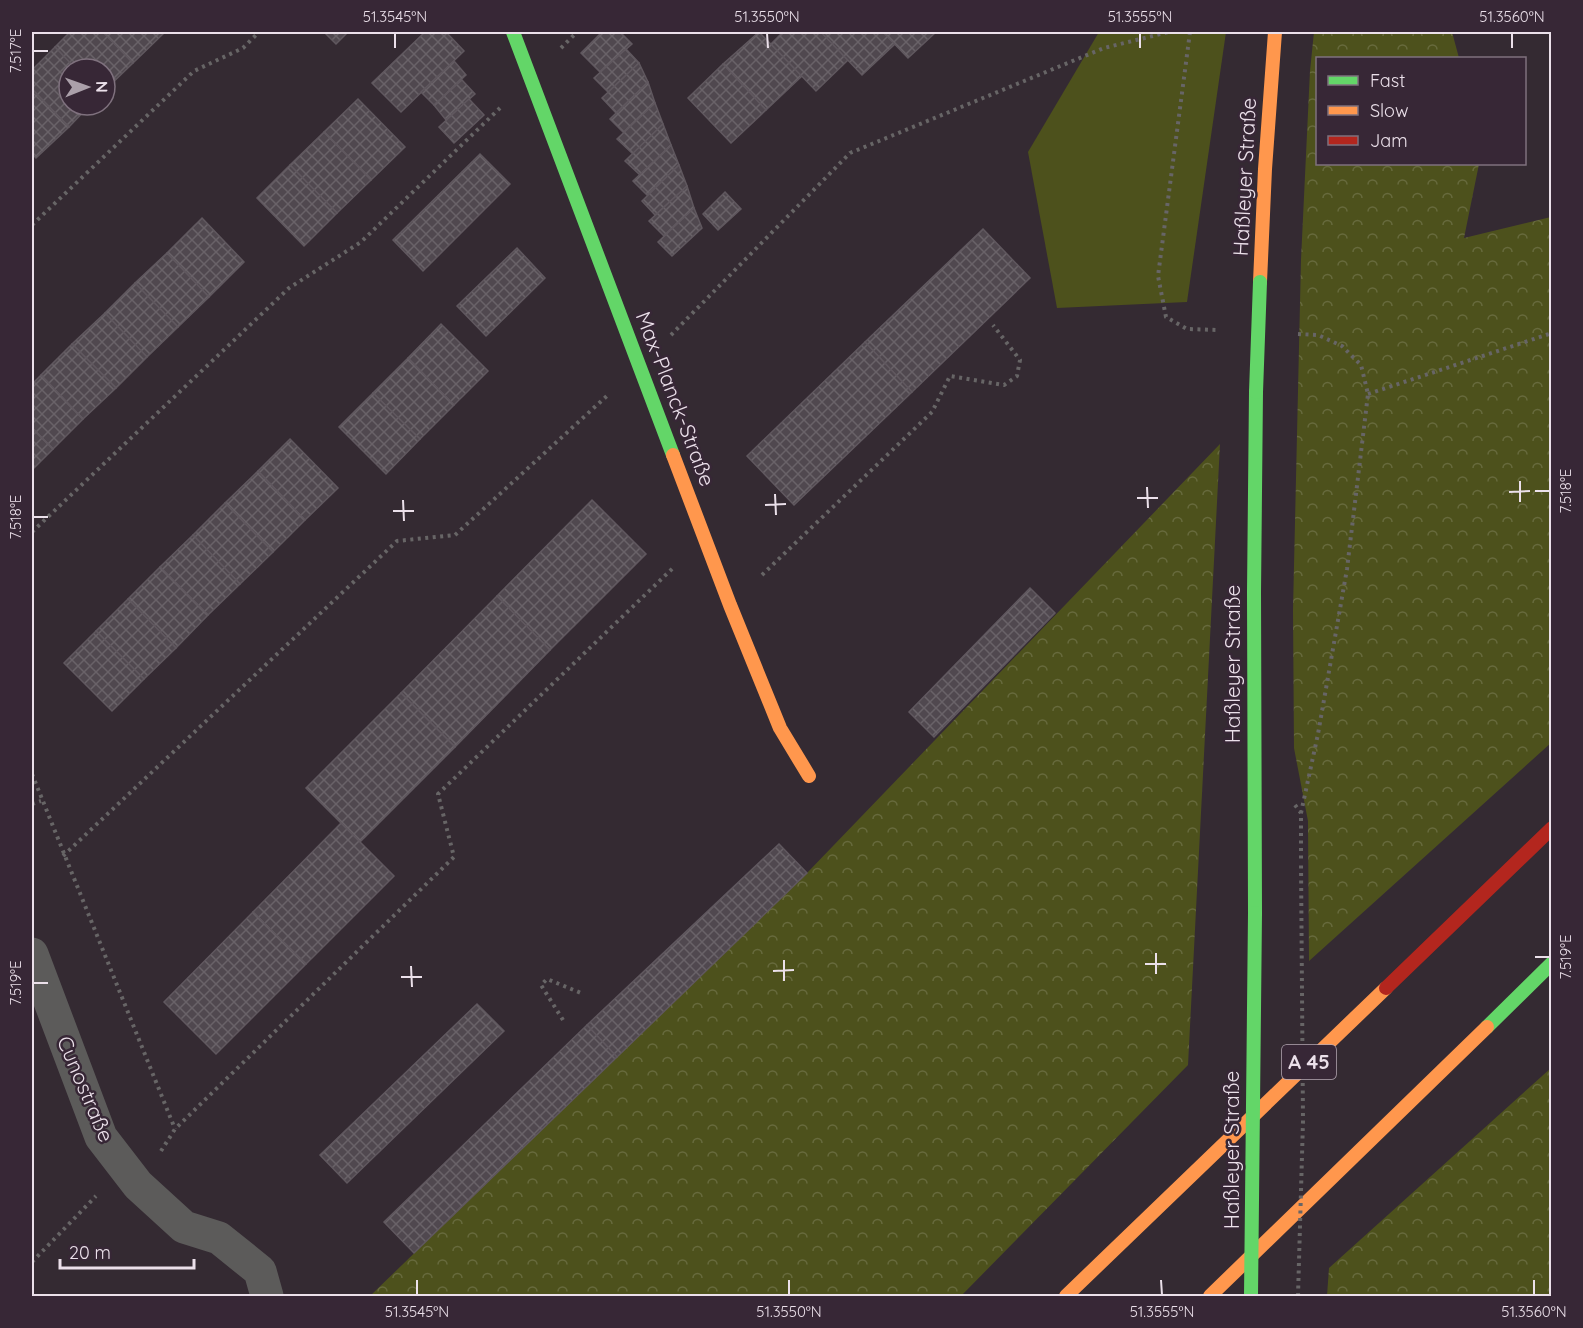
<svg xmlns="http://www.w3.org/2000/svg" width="1583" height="1328" font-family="Quicksand,sans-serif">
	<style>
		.forest { fill: url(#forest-crowns) }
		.park { fill: #4d511c }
		.building { fill: url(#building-cross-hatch); stroke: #60585f; stroke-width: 1.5 }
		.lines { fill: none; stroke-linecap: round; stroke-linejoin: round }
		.path { stroke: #676566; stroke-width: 4; stroke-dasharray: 3 4.5; stroke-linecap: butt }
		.street { stroke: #5c5b5a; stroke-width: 33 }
		.fast { stroke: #63d668; stroke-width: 14 }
		.slow { stroke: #ff974d; stroke-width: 14 }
		.jam { stroke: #b3261e; stroke-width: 14 }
		.path-bridge { stroke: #676566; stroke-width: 4; stroke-dasharray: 3 4.5; stroke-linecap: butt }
		.fast-bridge { stroke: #63d668; stroke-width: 14 }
		.ticks { fill: none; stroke: #ebe0ea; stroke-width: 2 }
		.labels { text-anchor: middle; stroke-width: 5; stroke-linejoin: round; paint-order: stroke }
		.shield { fill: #372736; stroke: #b5a8b4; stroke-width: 1.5 }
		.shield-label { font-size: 20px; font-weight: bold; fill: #ebe0ea }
		.street-label { font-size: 21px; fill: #ebe0ea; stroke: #372736 }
		.neatline { fill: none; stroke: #ebe0ea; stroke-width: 2 }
		.ticks-label { font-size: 15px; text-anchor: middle; fill: #ebe0ea }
	</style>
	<defs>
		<pattern id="forest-crowns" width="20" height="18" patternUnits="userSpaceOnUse" patternTransform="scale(1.5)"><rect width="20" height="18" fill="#4d511c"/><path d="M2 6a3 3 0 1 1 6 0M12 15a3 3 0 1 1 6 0" fill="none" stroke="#676a3d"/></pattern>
		<pattern id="building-cross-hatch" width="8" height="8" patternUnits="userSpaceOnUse" patternTransform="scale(1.5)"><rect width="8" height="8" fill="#50484f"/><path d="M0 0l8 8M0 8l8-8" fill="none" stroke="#696268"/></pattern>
	</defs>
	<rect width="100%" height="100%" fill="#342a32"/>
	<g class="forest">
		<polygon points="1314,32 1452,32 1459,58 1318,58 1318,164 1479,164 1464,238 1551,217 1552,742 1309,961 1308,821 1294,748 1293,610 1301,260 1310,71"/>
		<polygon points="1220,444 1188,1065 961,1296 370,1296 807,873"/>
		<polygon points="1551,1068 1551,1296 1327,1296 1329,1268"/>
	</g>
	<polygon class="park" points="1099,32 1226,32 1187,302 1057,308 1028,152"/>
	<g class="building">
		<polygon points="70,32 103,32 133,63 105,90 105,69 76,69 55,47"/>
		<polygon points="103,32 165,32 133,63"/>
		<polygon points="324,32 348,32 336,44"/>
		<polygon points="425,32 446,32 464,51 401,112 372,83"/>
		<polygon points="602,32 620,32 632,44 600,72 581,53"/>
		<polygon points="759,32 802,76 766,110 723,64"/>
		<polygon points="783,32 821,32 848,60 816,91 771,44"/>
		<polygon points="821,32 883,32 895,44 862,75"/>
		<polygon points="883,32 936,32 908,58"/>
		<polygon points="55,47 76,69 69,69 69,105 90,105 69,127 32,89 32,70"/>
		<polygon points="626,49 639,63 608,92 594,78"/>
		<polygon points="454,61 466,75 434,105 421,92"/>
		<polygon points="639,63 648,82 616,113 602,98"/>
		<polygon points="723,64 766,110 731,143 688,98"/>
		<polygon points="462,80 475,94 446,120 434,105"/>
		<polygon points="648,82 655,103 624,133 610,119"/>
		<polygon points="32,89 69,127 36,158 32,154"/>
		<polygon points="358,99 405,147 371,180 324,132"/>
		<polygon points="469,99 484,115 454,143 439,127"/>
		<polygon points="655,103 663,124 633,154 617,139"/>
		<polygon points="663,124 671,145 640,175 625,161"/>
		<polygon points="324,132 371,180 337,213 290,165"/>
		<polygon points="671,145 679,165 647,195 633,181"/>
		<polygon points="480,154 510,184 423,271 393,240"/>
		<polygon points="290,165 337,213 304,246 257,198"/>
		<polygon points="679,165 687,186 655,215 642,201"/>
		<polygon points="687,186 694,208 664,236 649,221"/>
		<polygon points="725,192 741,209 718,230 703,214"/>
		<polygon points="694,208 702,228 672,256 658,242"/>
		<polygon points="202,218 244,262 209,297 167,253"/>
		<polygon points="983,229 1030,278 912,392 865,342"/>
		<polygon points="517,248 545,278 486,336 457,306"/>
		<polygon points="167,253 209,297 178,327 135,283"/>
		<polygon points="135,283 178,327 147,357 105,313"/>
		<polygon points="105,313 147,357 116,388 72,344"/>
		<polygon points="441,324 488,371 454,405 408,358"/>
		<polygon points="865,342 912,392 794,505 747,456"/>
		<polygon points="72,344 116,388 83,419 41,375"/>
		<polygon points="408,358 454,405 420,439 373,393"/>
		<polygon points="41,375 83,419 53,449 32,428 32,384"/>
		<polygon points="373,393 420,439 386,474 339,427"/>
		<polygon points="32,428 53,449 32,470"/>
		<polygon points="290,439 338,488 305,520 258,471"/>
		<polygon points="258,471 305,520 273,552 225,503"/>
		<polygon points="592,500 646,554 550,650 497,596"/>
		<polygon points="225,503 273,552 240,584 193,535"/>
		<polygon points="193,535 240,584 208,615 160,567"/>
		<polygon points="160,567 208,615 176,648 128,599"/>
		<polygon points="1030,588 1055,613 934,737 909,712"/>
		<polygon points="497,596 550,650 455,747 401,693"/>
		<polygon points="128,599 176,648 144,679 96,631"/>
		<polygon points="96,631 144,679 112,711 64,663"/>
		<polygon points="401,693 455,747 360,842 306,788"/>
		<polygon points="341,823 394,876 306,964 253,912"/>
		<polygon points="779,844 807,873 617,1057 587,1025"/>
		<polygon points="253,912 306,964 216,1054 164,1002"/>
		<polygon points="477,1004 504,1031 347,1183 320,1155"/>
		<polygon points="587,1025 617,1057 414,1253 384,1222"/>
	</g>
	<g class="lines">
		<g class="path">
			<polyline points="1190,32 1158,276 1166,317 1187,329 1219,330"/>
			<polyline points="561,48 577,32"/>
			<polyline points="32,225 194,71 243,48 259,32"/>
			<polyline points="1298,334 1318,335 1342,346 1361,365 1368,394 1347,569 1318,734 1301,813"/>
			<polyline points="671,335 850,153 1104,48 1169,32"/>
			<polyline points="1368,394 1552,333"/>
			<polyline points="32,532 289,288 361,242 500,108"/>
			<polyline points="762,575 932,412 950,376 1004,385 1017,376 1020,360 993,325"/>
			<polyline points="32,774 175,1129"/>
			<polyline points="32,804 41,801"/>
			<polyline points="1295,805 1301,813 1301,863"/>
			<polyline points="63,856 397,541 455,535 609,394"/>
			<polyline points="563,1020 541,985 547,979 581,993"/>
			<polyline points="161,1151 175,1129 454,857 438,794 674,567"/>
			<polyline points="32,1262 96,1196"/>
		</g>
		<polyline class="street" points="32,954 101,1137 138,1185 184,1227 219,1238 260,1271 267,1296"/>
		<g class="fast">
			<polyline points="513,32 673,455"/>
			<polyline points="1255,913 1254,592 1256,392"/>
			<polyline points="1487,1027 1552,963"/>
		</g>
		<g class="slow">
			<polyline points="1260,282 1265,169 1275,32"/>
			<polyline points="673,455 730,605 780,728 809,776"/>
			<polyline points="1066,1296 1386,988"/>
			<polyline points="1210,1296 1487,1027"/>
		</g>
		<polyline class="jam" points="1386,988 1552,828"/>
		<polyline class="path-bridge" points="1298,1296 1303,1121 1301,863"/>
		<g class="fast-bridge">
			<polyline points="1256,392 1260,282"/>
			<polyline points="1251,1296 1255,913"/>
		</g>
	</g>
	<path class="ticks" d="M395 33V48M767 33 768 48M1140 33V48M1512 33V48M33 51H48M1520 481V502M1147 487 1148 508M1535 491H1550M1509 492 1530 491M775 494 776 515M1137 498H1158M403 500 404 521M765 505 786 504M393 511H414M33 517H48M1156 953V974M1535 957H1550M784 960V981M1145 964H1166M411 966 412 987M773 971 794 970M401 977H422M33 983H48M417 1280V1295M789 1280V1295M1161 1280 1162 1295M1534 1280V1295"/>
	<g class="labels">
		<rect class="shield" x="1282" y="1045" width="54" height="34" rx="4.5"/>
		<g class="shield-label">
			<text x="1309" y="1069">A 45</text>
		</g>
		<g class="street-label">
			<text transform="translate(1245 177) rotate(-87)" y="7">Haßleyer Straße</text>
			<text transform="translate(675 399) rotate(69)" y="7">Max-Planck-Straße</text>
			<text transform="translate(1233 664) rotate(-90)" y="7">Haßleyer Straße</text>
			<text transform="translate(85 1089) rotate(67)" y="7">Cunostraße</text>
			<text transform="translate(1232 1150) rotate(-90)" y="7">Haßleyer Straße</text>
		</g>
	</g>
	<rect width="1583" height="1328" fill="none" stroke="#372736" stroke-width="66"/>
	<rect x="1316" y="57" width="210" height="108" fill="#372736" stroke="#7f717e" stroke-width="1.5"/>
	<rect x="1328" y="76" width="30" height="9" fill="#63d668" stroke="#7f717e" stroke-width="1.5"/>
	<text x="1370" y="87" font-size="18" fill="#ebe0ea">Fast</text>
	<rect x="1328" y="106" width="30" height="9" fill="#ff974d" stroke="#7f717e" stroke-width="1.5"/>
	<text x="1370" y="117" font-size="18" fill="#ebe0ea">Slow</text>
	<rect x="1328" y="136" width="30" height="9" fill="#b3261e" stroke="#7f717e" stroke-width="1.5"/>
	<text x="1370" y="147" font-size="18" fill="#ebe0ea">Jam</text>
	<g transform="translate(87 87) rotate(89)"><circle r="28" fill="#372736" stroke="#7f717e" stroke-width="1.5"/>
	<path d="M0-4.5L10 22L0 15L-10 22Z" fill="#aba0aa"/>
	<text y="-9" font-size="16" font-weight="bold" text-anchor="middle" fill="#ebe0ea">N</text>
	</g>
	<path d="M60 1259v9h134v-9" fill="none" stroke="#ebe0ea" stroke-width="3"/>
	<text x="69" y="1259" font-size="18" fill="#ebe0ea" stroke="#372736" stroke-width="4.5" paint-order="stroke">20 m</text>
	<rect x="33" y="33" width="1517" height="1262" class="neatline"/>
	<g class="ticks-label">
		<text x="395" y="22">51.3545°N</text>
		<text x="767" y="22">51.3550°N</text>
		<text x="1140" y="22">51.3555°N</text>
		<text x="1512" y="22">51.3560°N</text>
		<text transform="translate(16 51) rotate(-90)" y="5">7.517°E</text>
		<text transform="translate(1566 491) rotate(-90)" y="5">7.518°E</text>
		<text transform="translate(16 517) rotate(-90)" y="5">7.518°E</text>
		<text transform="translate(1566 957) rotate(-90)" y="5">7.519°E</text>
		<text transform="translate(16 983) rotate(-90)" y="5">7.519°E</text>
		<text x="417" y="1317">51.3545°N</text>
		<text x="789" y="1317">51.3550°N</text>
		<text x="1162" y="1317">51.3555°N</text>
		<text x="1534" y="1317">51.3560°N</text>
	</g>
</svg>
